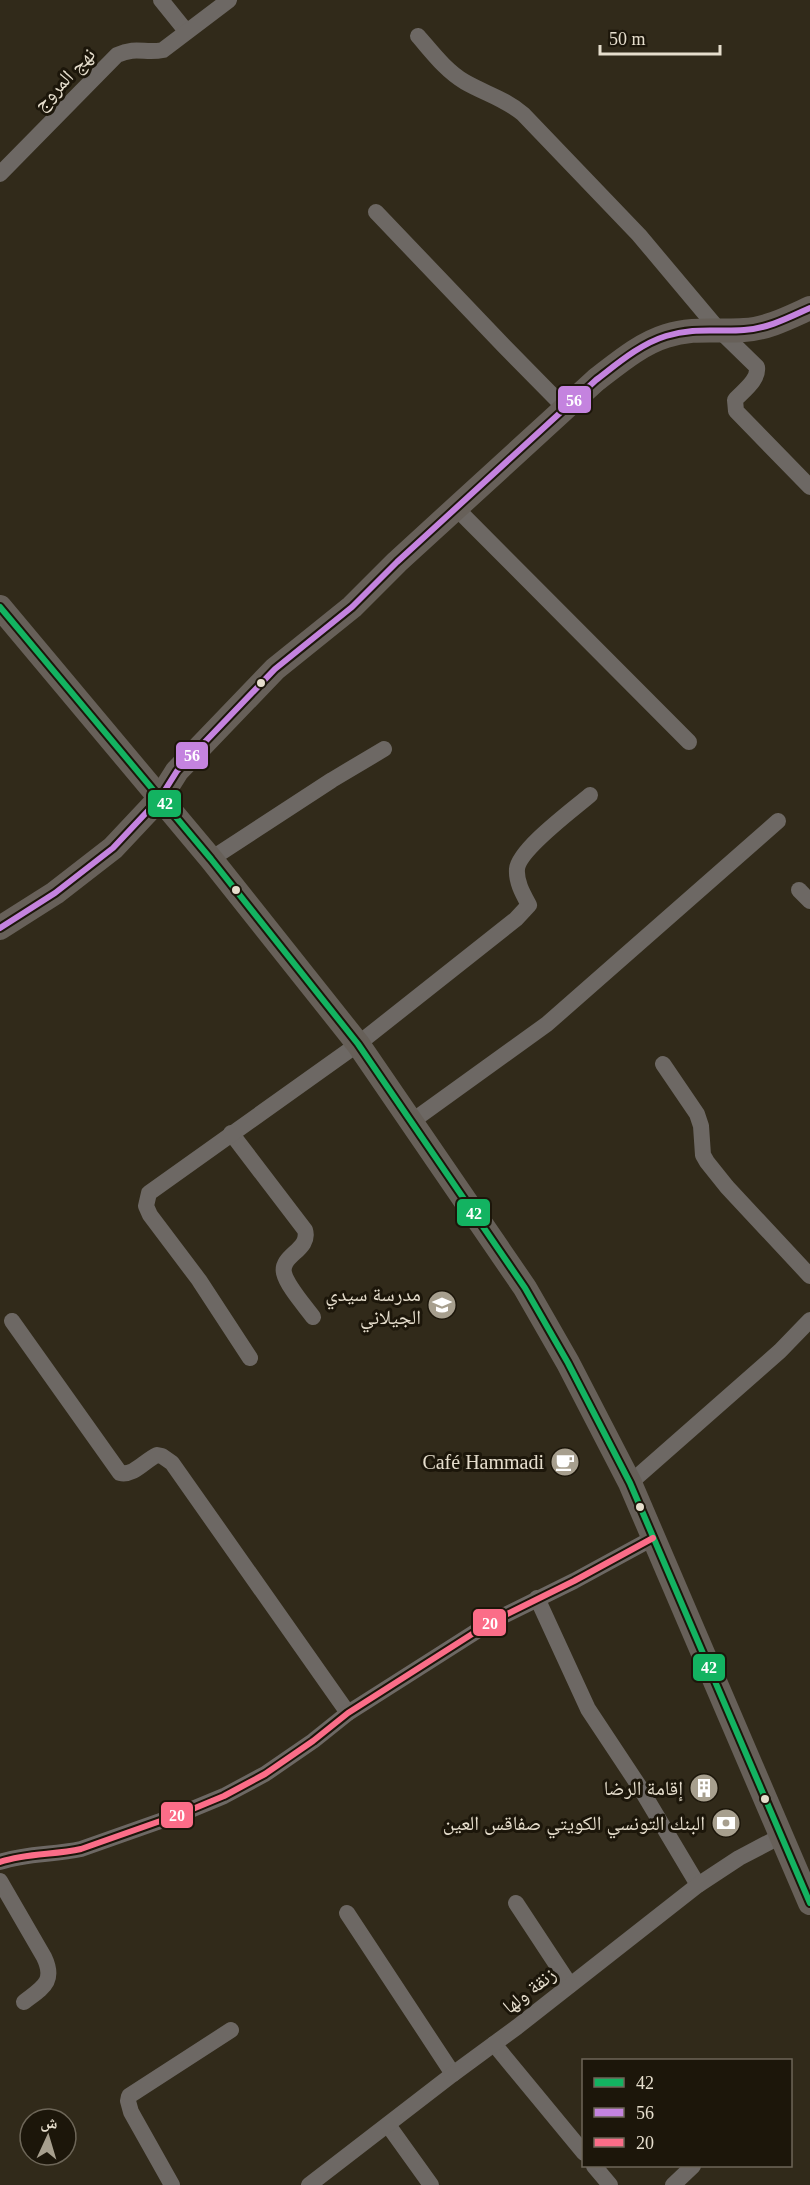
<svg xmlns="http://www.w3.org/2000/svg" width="810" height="2185" font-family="'Times New Roman','Noto Naskh Arabic',serif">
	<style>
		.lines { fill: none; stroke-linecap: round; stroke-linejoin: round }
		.street { stroke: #6d6864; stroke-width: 16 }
		.secondary { stroke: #676059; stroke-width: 24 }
		.bus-1-casing { stroke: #1c160a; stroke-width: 10 }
		.bus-2-casing { stroke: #1c160a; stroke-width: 10 }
		.bus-3-casing { stroke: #1c160a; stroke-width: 10 }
		.bus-1 { stroke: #13b361; stroke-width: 6 }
		.bus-2 { stroke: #c483df; stroke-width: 6 }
		.bus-3 { stroke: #fb6d88; stroke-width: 6 }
		.bus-dot { fill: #e6decd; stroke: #1c160a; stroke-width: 2 }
		.labels { text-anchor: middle; stroke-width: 6; stroke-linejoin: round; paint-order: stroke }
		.street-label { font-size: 20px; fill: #e6decd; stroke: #1c160a }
		.poi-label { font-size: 20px; fill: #e6decd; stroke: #1c160a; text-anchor: end }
		.line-badge { stroke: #1c160a; stroke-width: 2 }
		.badge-label { font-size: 16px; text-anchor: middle; font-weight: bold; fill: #fff }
	</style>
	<rect width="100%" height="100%" fill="#312a1a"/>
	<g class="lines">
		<g class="street">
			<polyline points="161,0 186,31"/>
			<path d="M418 36C432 52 446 71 465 82 486 94 504 98 523 114L639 235 718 329 757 367C759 380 743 391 735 400L736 411 810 487"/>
			<path d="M0 174 117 55C137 46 145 54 163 50L229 0"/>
			<polyline points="376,212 504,346 566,409"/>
			<polyline points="456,508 689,742"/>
			<polyline points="211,859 332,780 384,749"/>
			<polyline points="799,890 810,901"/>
			<polyline points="663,1064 697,1114 701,1126 703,1155 707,1162 727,1187 810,1276"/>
			<polyline points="411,1122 547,1024 778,821"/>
			<path d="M231 1133 305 1230C311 1250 280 1255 284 1273 287 1286 305 1306 313 1317"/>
			<path d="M12 1321 120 1473C134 1476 144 1461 157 1455L162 1456 172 1463 348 1713"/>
			<path d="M250 1358 199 1280 150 1215 146 1206 149 1193 358 1044 516 919 529 905C523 894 516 882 517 869 519 849 574 809 590 795"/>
			<polyline points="630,1483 780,1351 810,1320"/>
			<polyline points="537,1598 588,1709 639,1786 698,1885"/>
			<path d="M0 1862C26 1853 54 1855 81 1849L183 1813 224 1796 265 1774 313 1741 348 1713 491 1622 574 1581 653 1538"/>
			<path d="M0 1881 44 1957C56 1982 42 1988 24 2002"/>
			<polyline points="516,1903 570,1985"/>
			<polyline points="347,1913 453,2074"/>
			<polyline points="494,2044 584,2153"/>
			<polyline points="388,2125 431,2185"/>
			<polyline points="594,2166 610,2185"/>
			<polyline points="172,2185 131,2112 128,2101 129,2096 231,2030"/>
			<polyline points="309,2185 453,2074 517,2027 698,1885 739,1858 781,1836"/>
			<polyline points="673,2185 693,2166"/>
		</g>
		<g class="secondary">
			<polyline points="0,607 211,859 358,1044 525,1288 568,1363 630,1483 810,1903"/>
			<path d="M0 928 55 893 113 848 160 798 177 771 275 669 352 607 397 562 596 380C617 364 640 344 666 336 694 327 716 332 744 330 767 329 790 317 810 308"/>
		</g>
		<g class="bus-1-casing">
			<polyline id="bus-1" points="0,607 211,859 358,1044 525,1288 568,1363 630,1483 810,1903"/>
		</g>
		<g class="bus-2-casing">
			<path id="bus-2" d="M0 928 55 893 113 848 160 798 177 771 275 669 352 607 397 562 596 380C617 364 640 344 666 336 694 327 716 332 744 330 767 329 790 317 810 308"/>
		</g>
		<g class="bus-3-casing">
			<path id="bus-3" d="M0 1862C26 1853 54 1855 81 1849L183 1813 224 1796 265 1774 313 1741 348 1713 491 1622 574 1581 653 1538"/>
		</g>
		<use href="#bus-1" class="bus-1"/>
		<use href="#bus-2" class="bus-2"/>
		<use href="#bus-3" class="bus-3"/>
	</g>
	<defs>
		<g id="school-disc" transform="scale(1.5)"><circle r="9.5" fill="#a79f8e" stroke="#1c160a"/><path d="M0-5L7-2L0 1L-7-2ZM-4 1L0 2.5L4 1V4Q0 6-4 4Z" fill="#fff"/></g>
		<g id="cafe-disc" transform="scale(1.5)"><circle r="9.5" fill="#a79f8e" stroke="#1c160a"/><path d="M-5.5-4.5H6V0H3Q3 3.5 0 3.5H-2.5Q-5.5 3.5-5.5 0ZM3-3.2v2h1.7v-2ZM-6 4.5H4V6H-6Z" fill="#fff"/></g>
		<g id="building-disc" transform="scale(1.5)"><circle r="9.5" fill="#a79f8e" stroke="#1c160a"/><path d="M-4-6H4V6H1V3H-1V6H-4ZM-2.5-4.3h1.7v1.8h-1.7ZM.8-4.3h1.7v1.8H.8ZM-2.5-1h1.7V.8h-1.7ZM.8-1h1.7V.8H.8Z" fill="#fff"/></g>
		<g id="bank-disc" transform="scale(1.5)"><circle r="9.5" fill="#a79f8e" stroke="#1c160a"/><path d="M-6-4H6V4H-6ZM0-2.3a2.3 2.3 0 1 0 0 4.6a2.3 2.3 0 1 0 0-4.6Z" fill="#fff"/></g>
	</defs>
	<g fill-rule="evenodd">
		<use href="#school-disc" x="442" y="1305"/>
		<use href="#cafe-disc" x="565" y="1462"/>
		<use href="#building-disc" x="704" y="1788"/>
		<use href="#bank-disc" x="726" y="1823"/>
	</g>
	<g class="bus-dot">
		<circle cx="261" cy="683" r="5"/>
		<circle cx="236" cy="890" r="5"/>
		<circle cx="640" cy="1507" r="5"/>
		<circle cx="765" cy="1799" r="5"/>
	</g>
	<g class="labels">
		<g class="street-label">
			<text transform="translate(64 79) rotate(-46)" y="7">نهج المروج</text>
			<text transform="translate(529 1990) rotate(-38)" y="7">زنقة ولها</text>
		</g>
		<g class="poi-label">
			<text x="421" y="1301">مدرسة سيدي<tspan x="421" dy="23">الجيلاني</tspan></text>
			<text x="544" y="1469">Café Hammadi</text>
			<text x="683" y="1795">إقامة الرضا</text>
			<text x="705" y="1830">البنك التونسي الكويتي صفاقس العين</text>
		</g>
	</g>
	<g class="line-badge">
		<rect x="557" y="385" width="35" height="29" rx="6" fill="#c483df"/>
		<rect x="175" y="741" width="34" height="29" rx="6" fill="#c483df"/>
		<rect x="147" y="789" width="35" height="29" rx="6" fill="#13b361"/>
		<rect x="456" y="1198" width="35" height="29" rx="6" fill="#13b361"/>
		<rect x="472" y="1608" width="35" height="29" rx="6" fill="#fb6d88"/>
		<rect x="692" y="1653" width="34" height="29" rx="6" fill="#13b361"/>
		<rect x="160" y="1801" width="34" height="28" rx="6" fill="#fb6d88"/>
	</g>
	<g class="badge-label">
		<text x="574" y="406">56</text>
		<text x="192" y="761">56</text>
		<text x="165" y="809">42</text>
		<text x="474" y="1219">42</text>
		<text x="490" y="1629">20</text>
		<text x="709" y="1673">42</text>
		<text x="177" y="1821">20</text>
	</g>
	<rect x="582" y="2059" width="210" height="108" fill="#1c160a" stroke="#6d6658" stroke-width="1.5"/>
	<rect x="594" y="2078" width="30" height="9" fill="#13b361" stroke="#6d6658" stroke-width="1.5"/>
	<text x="636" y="2089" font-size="18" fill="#e6decd">42</text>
	<rect x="594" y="2108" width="30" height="9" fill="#c483df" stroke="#6d6658" stroke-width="1.5"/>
	<text x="636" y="2119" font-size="18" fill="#e6decd">56</text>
	<rect x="594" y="2138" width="30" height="9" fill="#fb6d88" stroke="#6d6658" stroke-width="1.5"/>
	<text x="636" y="2149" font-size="18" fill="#e6decd">20</text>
	<g transform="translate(48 2137) rotate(4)"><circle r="28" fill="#1c160a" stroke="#6d6658" stroke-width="1.5"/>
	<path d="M0-4.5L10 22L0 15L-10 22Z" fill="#a79f8e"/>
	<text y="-9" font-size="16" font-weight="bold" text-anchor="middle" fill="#e6decd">ش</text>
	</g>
	<path d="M600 45v9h120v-9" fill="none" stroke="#e6decd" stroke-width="3"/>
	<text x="609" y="45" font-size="18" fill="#e6decd" stroke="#1c160a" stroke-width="4.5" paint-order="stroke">50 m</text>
</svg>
